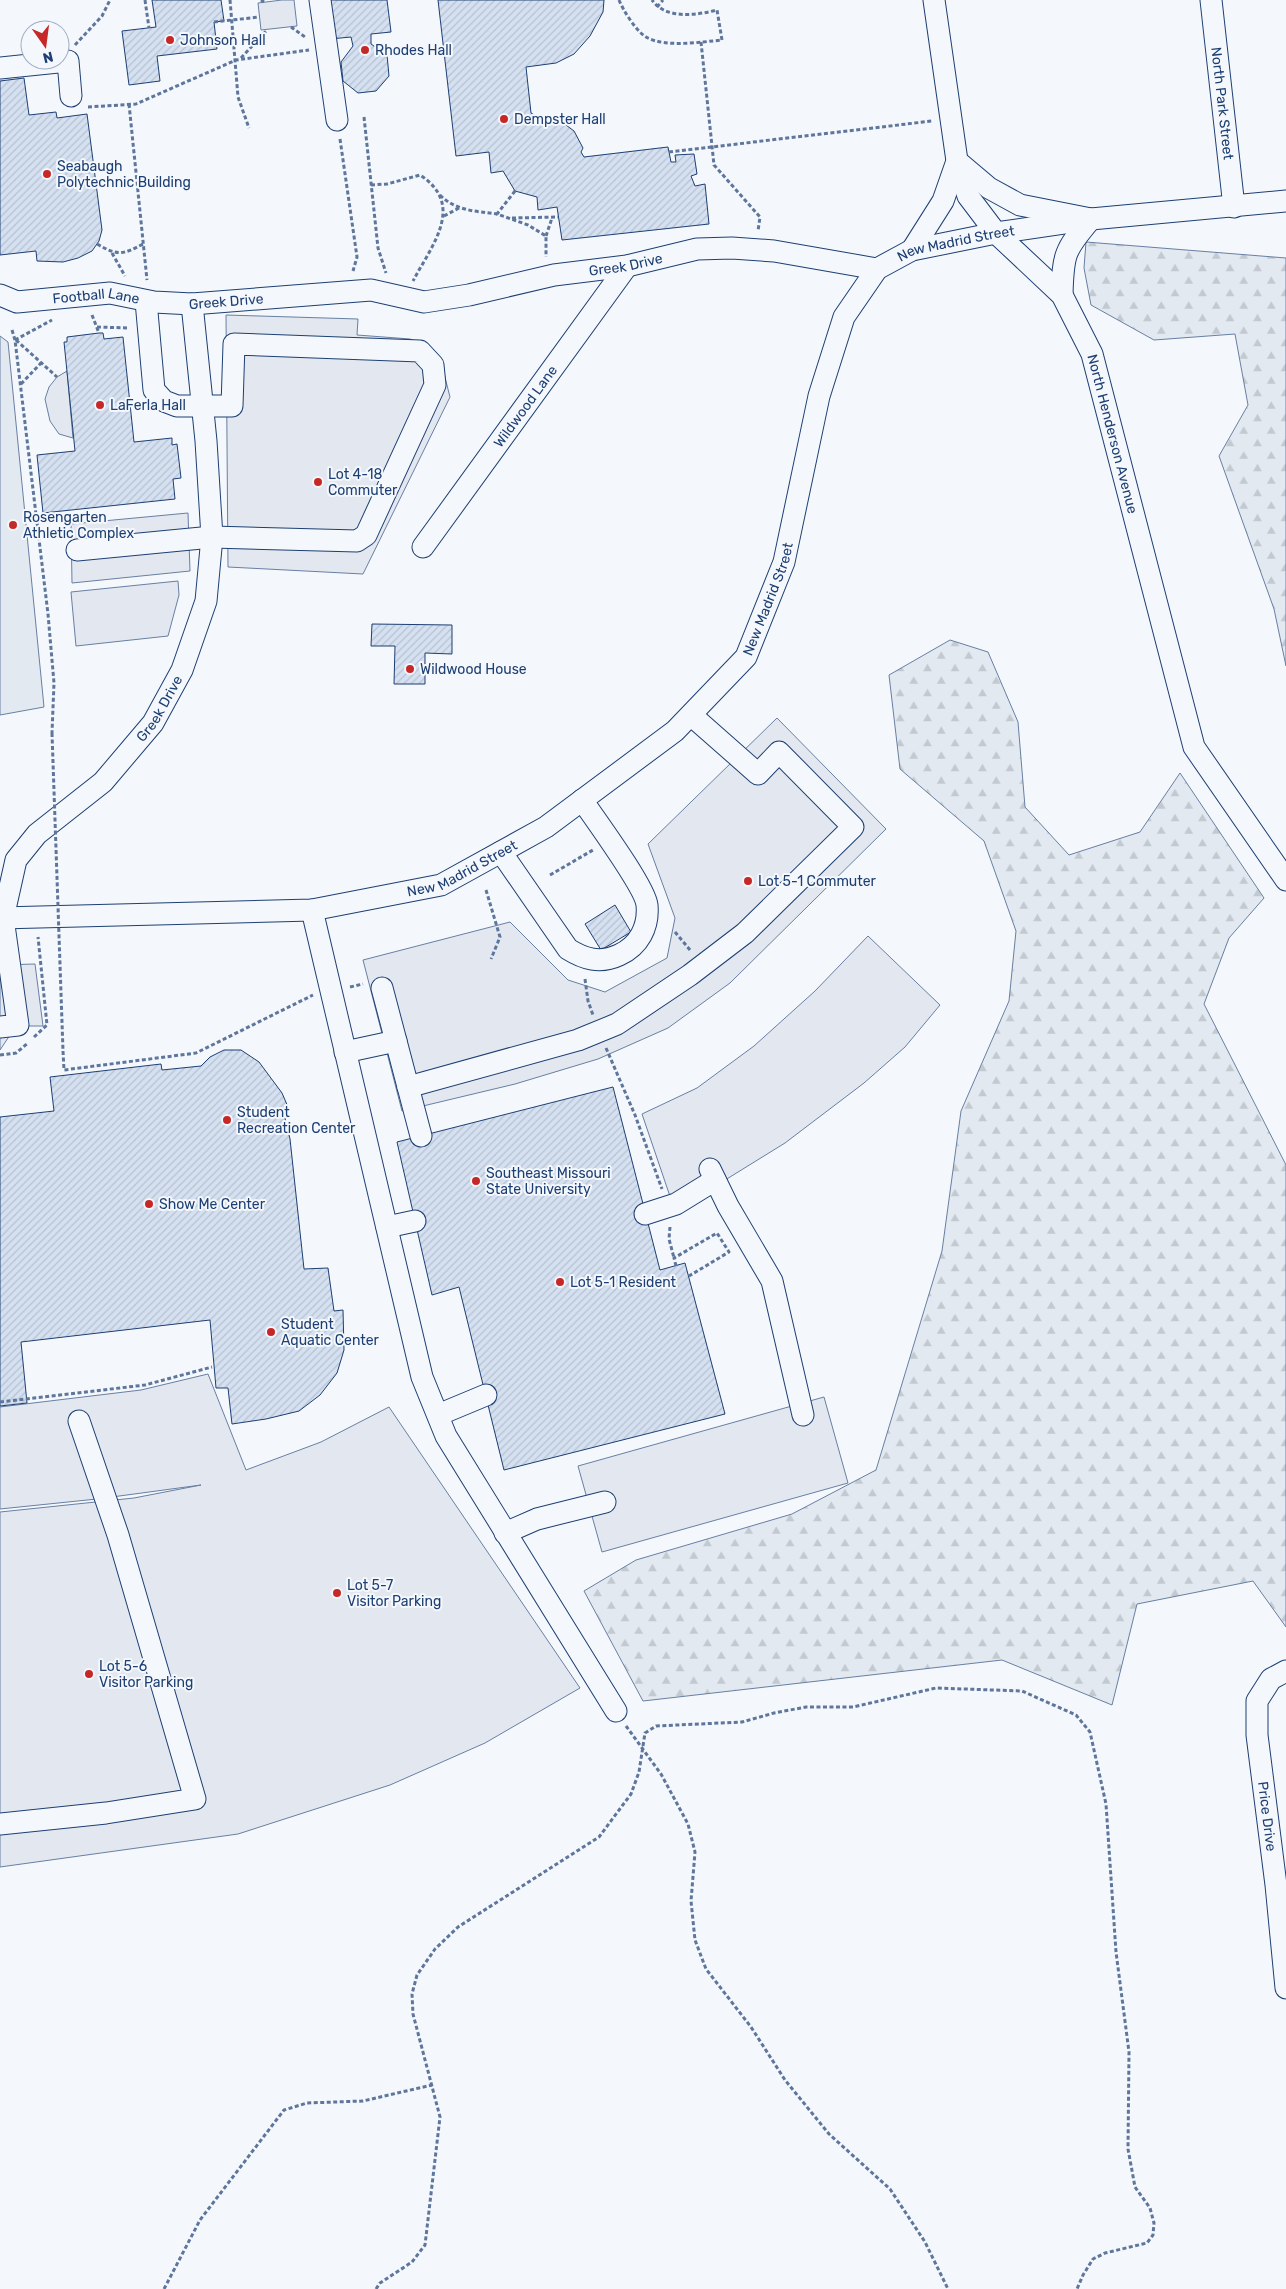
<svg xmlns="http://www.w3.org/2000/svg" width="1286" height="2289" font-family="Rubik,sans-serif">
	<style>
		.forest { fill: url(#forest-firs); stroke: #687fa3 }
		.green { fill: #e3e9f0; stroke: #687fa3 }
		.parking { fill: #e3e8f0; stroke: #687fa3 }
		.building { fill: url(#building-hatch); stroke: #1d3f73 }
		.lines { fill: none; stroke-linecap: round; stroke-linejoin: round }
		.minor-casing { stroke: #1d3f73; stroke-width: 23 }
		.path { stroke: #5e769c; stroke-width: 3; stroke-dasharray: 4 2.5; stroke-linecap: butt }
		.minor { stroke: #f4f7fb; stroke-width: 21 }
		.path-bridge { stroke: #5e769c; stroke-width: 3; stroke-dasharray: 4 2.5; stroke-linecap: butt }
		.poi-dot { fill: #c62828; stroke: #f4f7fb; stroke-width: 2 }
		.labels { text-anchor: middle; stroke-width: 4; stroke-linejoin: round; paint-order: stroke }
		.poi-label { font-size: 14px; fill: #1d3f73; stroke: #f4f7fb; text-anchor: start }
		.street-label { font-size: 14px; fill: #1d3f73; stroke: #f4f7fb }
	</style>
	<defs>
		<pattern id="forest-firs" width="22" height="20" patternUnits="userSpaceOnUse" patternTransform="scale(1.25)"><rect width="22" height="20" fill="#e3e9f0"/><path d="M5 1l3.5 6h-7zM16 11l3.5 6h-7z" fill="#c2c9d1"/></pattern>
		<pattern id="building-hatch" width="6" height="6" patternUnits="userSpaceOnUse" patternTransform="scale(1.25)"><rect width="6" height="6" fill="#d5e0f0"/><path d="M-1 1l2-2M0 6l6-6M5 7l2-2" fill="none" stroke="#b6c1d1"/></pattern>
	</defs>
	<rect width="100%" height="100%" fill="#f4f7fb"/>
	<g class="forest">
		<polygon points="1086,242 1286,258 1286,666 1274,609 1219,456 1248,405 1235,334 1154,340 1091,305 1084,268"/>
		<polygon points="950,640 988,652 1018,722 1025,807 1069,855 1140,832 1180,773 1264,898 1229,938 1204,1004 1286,1165 1286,1627 1253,1581 1137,1604 1112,1705 1002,1660 643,1701 584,1591 636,1560 792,1514 876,1470 942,1251 961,1111 1009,1001 1016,931 984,841 900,769 889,675"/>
	</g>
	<polygon class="green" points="0,336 8,342 44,707 0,715"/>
	<g class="parking">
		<polygon points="282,0 294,0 297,26 261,30 258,3"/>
		<polygon points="226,315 358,319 357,335 410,339 429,346 440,358 450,397 363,574 228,567"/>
		<polygon points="67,371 73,438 59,434 50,421 45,399 49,387 57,377"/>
		<polygon points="188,513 190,571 72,583 71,524"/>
		<polygon points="178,581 179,595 168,636 76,646 71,592"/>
		<polygon points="777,718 886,829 730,983 668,1028 598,1059 515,1084 402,1111 363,960 510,922 568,980 605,992 667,958 675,918 648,844"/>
		<polygon points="868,936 940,1005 905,1047 864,1083 785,1143 675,1211 642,1114 697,1088 754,1046 815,991"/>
		<polygon points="35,964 43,1026 25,1026 12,1032 0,1050 0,965"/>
		<polygon points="208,1374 246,1470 321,1442 389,1407 580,1688 485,1743 390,1785 238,1834 0,1867 0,1512 134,1498 201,1485 97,1499 0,1509 0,1407 141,1390"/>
		<polygon points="824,1397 848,1483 602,1552 578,1466"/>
	</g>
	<g class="building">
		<polygon points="152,0 221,0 224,21 214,22 217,49 157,56 160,81 129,85 122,31 156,27"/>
		<polygon points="325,0 387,0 391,32 371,34 371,44 387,55 389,76 376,91 358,93 343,81 341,62 353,46 351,37 330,39"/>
		<polygon points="438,0 604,0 603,12 590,36 574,54 556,63 526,67 531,113 536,116 550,117 562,122 574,131 583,148 581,152 584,157 668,147 671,162 676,162 675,155 694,154 697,174 691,176 695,186 705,184 709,224 562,240 557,207 538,210 537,197 515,191 503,171 491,173 489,152 456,156"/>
		<polygon points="24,78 29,115 56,112 57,118 87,114 102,230 99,241 92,251 78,258 63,262 37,261 36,251 0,255 0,81"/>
		<polygon points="99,333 103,333 104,339 123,337 134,442 172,438 172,445 177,444 181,478 173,479 175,499 43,513 37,455 75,451 64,342 67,342 67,337"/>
		<polygon points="372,624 452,625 452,654 425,653 425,684 394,684 395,646 371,646"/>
		<polygon points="615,905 631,932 601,950 585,924"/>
		<polygon points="224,1050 241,1050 259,1062 282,1093 288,1107 283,1110 290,1139 304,1269 328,1268 334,1311 343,1310 344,1350 337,1373 320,1395 299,1411 266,1419 232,1424 228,1388 216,1388 210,1320 21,1342 27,1403 0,1406 0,1117 54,1111 50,1077 161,1064 162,1070 201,1066 210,1057"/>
		<polygon points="613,1087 660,1270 685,1263 725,1414 504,1470 459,1287 432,1295 397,1142"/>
	</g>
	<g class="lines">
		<g class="minor-casing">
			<g id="minor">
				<polyline points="320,0 337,120"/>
				<path id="s1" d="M934 0 957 161 968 196 996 233 1062 295 1092 354 1194 747 1286 880"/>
				<path id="s2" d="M1211 0 1234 207"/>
				<polyline points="0,68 68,61 71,96"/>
				<path d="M912 250 943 201 957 161 989 188 1020 205 1091 219C1064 250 1063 255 1062 295"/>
				<path id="s3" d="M0 295 17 302 110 293 154 302 192 304 371 290 424 302 469 295 554 275 627 266 697 249 732 248 774 251 877 269"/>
				<path id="s4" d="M423 547 627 266"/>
				<polyline points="77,550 212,537 357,541 366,535 435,385 433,365 420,351 234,344 232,406 177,406 164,401 154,390 146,301"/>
				<path d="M501 852 568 949C584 959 600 964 619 955 639 946 649 927 647 905 645 887 595 819 582 800"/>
				<polyline points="312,910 422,1377 446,1436 616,1711"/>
				<path id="s5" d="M0 918 312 910 441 885 546 827 675 731 746 657 784 562 819 396 844 317 877 269 912 250 996 233 1091 219 1286 201"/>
				<polyline points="382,988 421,1136"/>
				<path id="s6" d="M0 1027 18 1025 3 918 16 860 37 834 103 782 153 723 182 670 206 601 212 537 206 441 192 304"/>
				<polyline points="345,1052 396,1041"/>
				<polyline points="408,1087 578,1040 617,1024 690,975 745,933 853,827 779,752 758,774 691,715"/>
				<polyline points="710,1169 728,1206 772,1281 803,1415"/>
				<polyline points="645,1214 676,1204 715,1180"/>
				<polyline points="387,1227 415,1221"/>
				<polyline points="438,1415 486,1395"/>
				<polyline points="505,1533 537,1519 605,1502"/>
				<path id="s7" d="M1286 1671 1271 1679 1257 1701V1735L1276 1885 1286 1988"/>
				<polyline points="0,1824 106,1813 195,1799 118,1535 79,1421"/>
			</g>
		</g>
		<g class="path">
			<polyline points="145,0 149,28"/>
			<polyline points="230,0 238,97 249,128"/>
			<polyline points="261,0 264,2"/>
			<path d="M619 0C623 10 636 31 646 37 665 48 701 42 722 40L717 10C697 15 666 20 652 0"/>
			<polyline points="657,7 663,0"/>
			<polyline points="214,22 259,17"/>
			<polyline points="291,27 305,37"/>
			<polyline points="701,42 714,165 760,217 758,231"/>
			<polyline points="75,45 102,16 110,0"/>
			<polyline points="241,58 267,30"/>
			<polyline points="129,104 147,280"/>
			<polyline points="88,107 136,104 236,60 309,50"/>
			<polyline points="364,117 378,248 386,273"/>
			<polyline points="340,139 357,257 353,271"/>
			<polyline points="669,152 932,121"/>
			<path d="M371 185 387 184 420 175C466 205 432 245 413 281"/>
			<polyline points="515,191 497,214 528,225 546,236 546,257"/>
			<path d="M440 195C456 211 475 211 497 214"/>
			<polyline points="444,216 459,208"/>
			<polyline points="512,218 558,217"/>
			<polyline points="546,236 552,218"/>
			<path d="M97 244C118 256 122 255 143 244"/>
			<polyline points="112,253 125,276"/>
			<polyline points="92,315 99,333"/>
			<polyline points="97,327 129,328"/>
			<polyline points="12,330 15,340 48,614 54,683 52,733"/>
			<polyline points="15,340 52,320"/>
			<polyline points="16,340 57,377"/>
			<polyline points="21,384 41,363"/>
			<polyline points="550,875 593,850"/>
			<polyline points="486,890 500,937 491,959"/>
			<polyline points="675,932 690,950"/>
			<polyline points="585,979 588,1001 593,1015"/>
			<polyline points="350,987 363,984"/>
			<polyline points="34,1037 47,1025 38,937"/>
			<polyline points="606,1048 635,1115 662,1189"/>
			<polyline points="63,1051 64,1070 196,1053 313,995"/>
			<polyline points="0,1055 16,1053 28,1043"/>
			<polyline points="670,1227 669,1239 674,1258"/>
			<polyline points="676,1266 674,1258 717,1233 729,1252 689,1276"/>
			<polyline points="0,1402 145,1385 212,1367"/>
			<polyline points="626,1726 661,1774 688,1824 695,1852 691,1901 695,1940 706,1969 751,2027 785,2080 829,2134 890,2189 925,2242 948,2289"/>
			<polyline points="164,2289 200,2220 284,2110 307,2103 363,2101 432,2085"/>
			<polyline points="376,2289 380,2283 412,2262 425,2245 440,2117 413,2014 412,1994 417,1975 435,1949 458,1927 599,1837 631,1794 639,1772 645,1733 656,1726 742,1722 774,1713 806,1707 853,1707 936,1688 1022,1691 1076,1715 1090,1732 1106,1804 1116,1952 1129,2052 1128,2149 1135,2187 1150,2208 1154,2223 1153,2235 1147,2243 1105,2253 1093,2259 1083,2275 1077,2289"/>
		</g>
		<use href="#minor" class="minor"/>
		<polyline class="path-bridge" points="52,733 63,1051"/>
	</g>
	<g class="poi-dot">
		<circle cx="170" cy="40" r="5"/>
		<circle cx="365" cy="50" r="5"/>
		<circle cx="504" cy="119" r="5"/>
		<circle cx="47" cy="174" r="5"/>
		<circle cx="100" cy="405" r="5"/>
		<circle cx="318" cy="482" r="5"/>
		<circle cx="13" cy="525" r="5"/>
		<circle cx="410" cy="669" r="5"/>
		<circle cx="748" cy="881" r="5"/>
		<circle cx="227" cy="1120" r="5"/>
		<circle cx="476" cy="1181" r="5"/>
		<circle cx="149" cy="1204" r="5"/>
		<circle cx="560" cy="1282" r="5"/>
		<circle cx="271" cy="1332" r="5"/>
		<circle cx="337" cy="1593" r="5"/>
		<circle cx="89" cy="1674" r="5"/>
	</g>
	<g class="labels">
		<g class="poi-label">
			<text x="180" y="45">Johnson Hall</text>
			<text x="375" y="55">Rhodes Hall</text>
			<text x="514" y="124">Dempster Hall</text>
			<text x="57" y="171">Seabaugh<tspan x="57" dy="16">Polytechnic Building</tspan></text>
			<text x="110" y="410">LaFerla Hall</text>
			<text x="328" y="479">Lot 4-18<tspan x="328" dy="16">Commuter</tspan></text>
			<text x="23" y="522">Rosengarten<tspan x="23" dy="16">Athletic Complex</tspan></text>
			<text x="420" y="674">Wildwood House</text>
			<text x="758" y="886">Lot 5-1 Commuter</text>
			<text x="237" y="1117">Student<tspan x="237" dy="16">Recreation Center</tspan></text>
			<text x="486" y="1178">Southeast Missouri<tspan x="486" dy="16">State University</tspan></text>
			<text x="159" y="1209">Show Me Center</text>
			<text x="570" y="1287">Lot 5-1 Resident</text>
			<text x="281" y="1329">Student<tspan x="281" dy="16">Aquatic Center</tspan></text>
			<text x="347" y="1590">Lot 5-7<tspan x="347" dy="16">Visitor Parking</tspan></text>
			<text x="99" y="1671">Lot 5-6<tspan x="99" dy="16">Visitor Parking</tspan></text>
		</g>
		<g class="street-label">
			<text dy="5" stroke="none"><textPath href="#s2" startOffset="104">North Park Street</textPath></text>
			<text dy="5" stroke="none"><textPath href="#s5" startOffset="1324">New Madrid Street</textPath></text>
			<text dy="5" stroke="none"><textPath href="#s3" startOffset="634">Greek Drive</textPath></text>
			<text dy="5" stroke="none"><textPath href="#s3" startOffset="98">Football Lane</textPath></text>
			<text dy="5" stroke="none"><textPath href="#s3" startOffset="229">Greek Drive</textPath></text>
			<text dy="5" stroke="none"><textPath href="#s4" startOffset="174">Wildwood Lane</textPath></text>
			<text dy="5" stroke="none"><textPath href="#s1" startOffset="485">North Henderson Avenue</textPath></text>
			<text dy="5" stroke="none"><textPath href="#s5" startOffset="889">New Madrid Street</textPath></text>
			<text dy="5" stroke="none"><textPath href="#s6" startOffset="396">Greek Drive</textPath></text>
			<text dy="5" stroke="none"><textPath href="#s5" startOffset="469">New Madrid Street</textPath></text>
			<text dy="5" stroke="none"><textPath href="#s7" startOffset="159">Price Drive</textPath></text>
		</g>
	</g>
	<g transform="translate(45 45) rotate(166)"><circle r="24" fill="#f4f7fb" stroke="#9eadc5"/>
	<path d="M0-4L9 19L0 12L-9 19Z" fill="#c62828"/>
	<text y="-8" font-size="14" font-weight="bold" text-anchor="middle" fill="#1d3f73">N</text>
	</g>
</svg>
